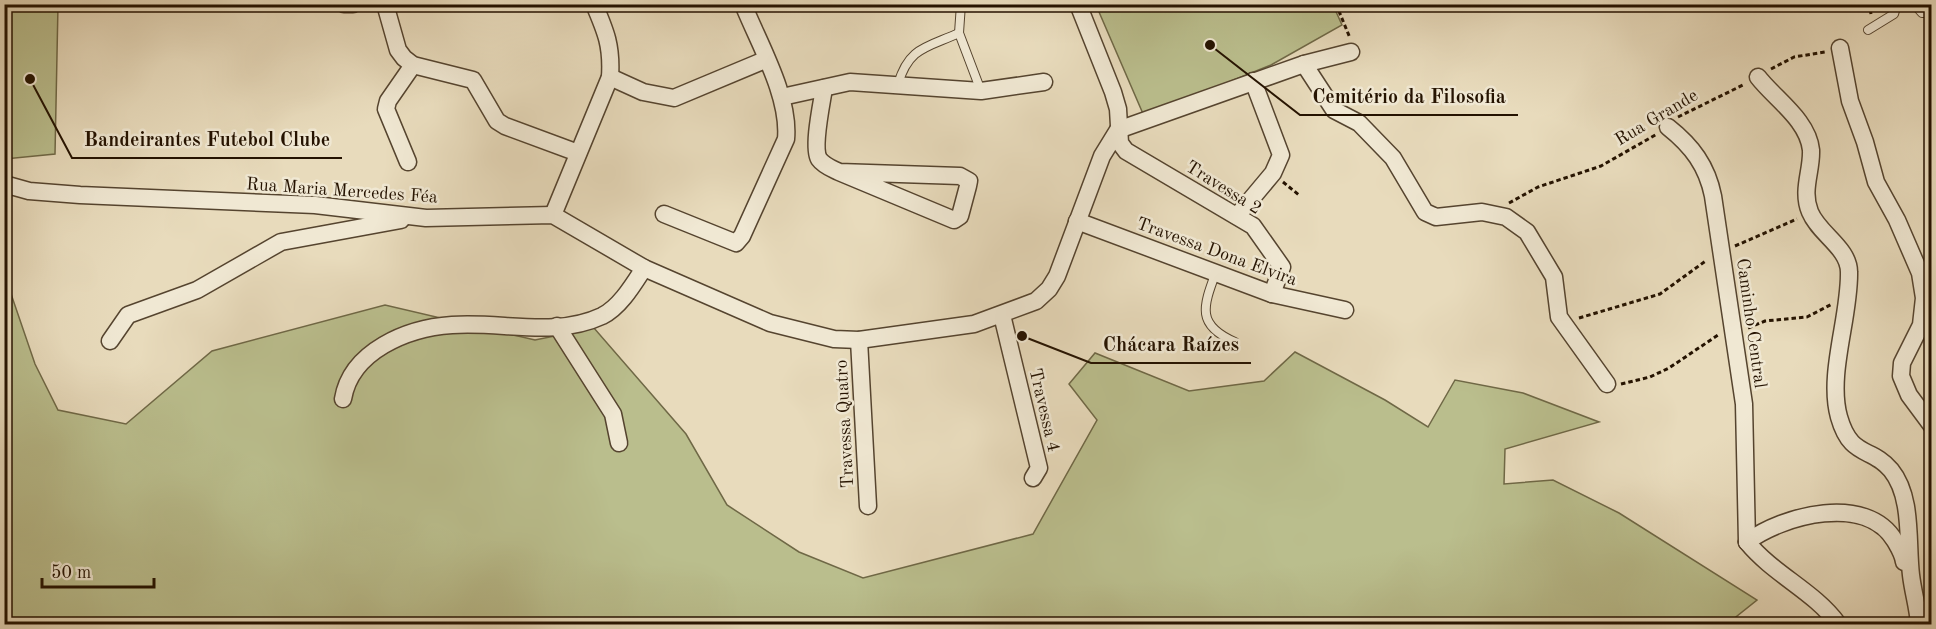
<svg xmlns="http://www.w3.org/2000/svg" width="1936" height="629" font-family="'Old Standard TT',serif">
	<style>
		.green { fill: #babe8d; stroke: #6f6846; stroke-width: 1.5 }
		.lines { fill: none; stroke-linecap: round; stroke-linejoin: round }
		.service-casing { stroke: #55442f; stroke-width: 10 }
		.minor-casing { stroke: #55442f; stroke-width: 19 }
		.path { stroke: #241200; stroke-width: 3; stroke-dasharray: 4.5 3; stroke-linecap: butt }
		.service { stroke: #f0e8d3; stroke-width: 8 }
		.minor { stroke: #f0e8d3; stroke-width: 16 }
		.labels { text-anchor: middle; stroke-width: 5; stroke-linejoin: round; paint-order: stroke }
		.street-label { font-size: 18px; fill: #241200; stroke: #f0e8d3 }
		.leader { fill: none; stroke: #241200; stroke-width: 2 }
		.callout-dot { fill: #241200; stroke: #f0e8d3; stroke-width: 2 }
		.callout-label { font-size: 20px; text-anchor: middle; font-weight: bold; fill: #241200; stroke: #f0e8d3; stroke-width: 5; stroke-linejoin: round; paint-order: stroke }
	</style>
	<rect width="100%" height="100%" fill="#e8dbbc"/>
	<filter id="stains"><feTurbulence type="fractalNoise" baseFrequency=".00333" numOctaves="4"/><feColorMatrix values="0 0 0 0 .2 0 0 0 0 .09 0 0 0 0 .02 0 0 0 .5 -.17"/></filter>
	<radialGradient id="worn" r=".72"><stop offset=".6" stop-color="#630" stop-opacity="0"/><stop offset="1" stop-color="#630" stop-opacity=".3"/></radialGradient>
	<g class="green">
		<polygon points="5,4 58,5 55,154 5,159"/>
		<polygon points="1096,5 1333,5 1342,25 1271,65 1144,116"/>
		<polygon points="4,286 9,288 35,364 58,410 126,424 212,351 385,305 535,340 594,328 686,434 727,505 799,552 863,578 1033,534 1097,420 1069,384 1095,353 1189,391 1264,381 1295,352 1385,400 1428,427 1455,380 1523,393 1599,422 1505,449 1504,484 1553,480 1619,513 1757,600 1727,624 5,624"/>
	</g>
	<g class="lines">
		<g class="service-casing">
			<g id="service">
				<polyline points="961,4 959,33 981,91"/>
				<polyline points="1914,4 1922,13 1932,13"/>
				<polyline points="1868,30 1894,14 1897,4"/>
				<path d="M898 84C909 47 926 48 959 33"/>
				<path d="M1216 272C1203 307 1196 325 1235 342"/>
			</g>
		</g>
		<g class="minor-casing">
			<g id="minor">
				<polyline points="344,4 353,4"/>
				<polyline points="385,4 398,50 404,58 413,65 473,80 497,121 505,126 578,153"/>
				<polyline points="1078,4 1113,92 1118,109 1120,143 1126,151 1253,226 1282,267 1272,294"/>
				<polyline points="1840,48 1850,101 1865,142 1876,182 1897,220 1920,273 1924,298 1921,325 1902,363 1901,376 1909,395 1932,426"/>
				<polyline points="1304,64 1334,110 1359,123 1393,158 1425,212 1436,217 1482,212 1506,217 1527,232 1554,277 1559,317 1607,384"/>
				<polyline points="610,77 643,92 674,98 765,60"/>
				<path d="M1758 77C1775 99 1808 120 1811 150 1812 171 1801 190 1810 212 1819 234 1849 248 1849 272 1850 317 1827 374 1839 417 1851 459 1871 446 1891 470 1913 497 1907 542 1911 575 1913 592 1918 608 1919 624"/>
				<path d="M824 88C822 102 812 147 819 159 824 166 833 169 839 172L960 176 969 181 968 186 960 216 954 220 839 172"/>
				<polyline points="782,97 850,82 981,91 1044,82"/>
				<path d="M1668 127C1692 146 1707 166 1713 196L1744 404 1747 542"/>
				<polyline points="408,162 386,109 388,101 413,65"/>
				<polyline points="4,184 29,191 80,195 315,205 426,218 553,215 644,268 770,323 834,339 859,340 974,324 1036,301 1049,289 1057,276 1102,156 1118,130 1304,64 1351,52"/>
				<path d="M664 214 736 243 742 236 786 139C790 96 759 44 743 4"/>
				<path d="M553 215 610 77C612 46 606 32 594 4"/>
				<polyline points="1237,216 1273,173 1281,155 1253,81"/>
				<polyline points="1077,221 1272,294 1345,310"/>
				<polyline points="1002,315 1039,468 1033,478"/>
				<polyline points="557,326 613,414 619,443"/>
				<polyline points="859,340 868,506"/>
				<polyline points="110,341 128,315 197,290 281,242 401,220"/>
				<path d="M343 399C351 351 407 328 452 325 501 321 555 338 602 316 620 307 633 285 644 268"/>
				<path d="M1747 542C1783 515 1867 493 1895 541 1899 548 1903 554 1904 562"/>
				<path d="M1747 542C1774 575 1814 591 1838 624"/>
			</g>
		</g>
		<g class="path">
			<polyline points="1336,4 1350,38"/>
			<polyline points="1869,4 1871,14"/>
			<polyline points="1771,69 1794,57 1825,52"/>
			<polyline points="1678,117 1745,84"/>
			<polyline points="1283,182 1299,195"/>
			<polyline points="1509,203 1538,187 1601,166 1657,134"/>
			<polyline points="1735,246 1797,219"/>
			<polyline points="1579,318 1660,294 1707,260"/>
			<polyline points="1748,328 1765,321 1807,317 1832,304"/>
			<polyline points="1621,384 1650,377 1669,368 1718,335"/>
		</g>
		<use href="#service" class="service"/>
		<use href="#minor" class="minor"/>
	</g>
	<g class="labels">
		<g class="street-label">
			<text transform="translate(1656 117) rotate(-31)" y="6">Rua Grande</text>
			<text transform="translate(1224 187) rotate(32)" y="6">Travessa 2</text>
			<text transform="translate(342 190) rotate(4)" y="6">Rua Maria Mercedes Féa</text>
			<text transform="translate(1217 251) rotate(20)" y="6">Travessa Dona Elvira</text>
			<text transform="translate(1752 323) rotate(82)" y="6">Caminho Central</text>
			<text transform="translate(1045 410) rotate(77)" y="6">Travessa 4</text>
			<text transform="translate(844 424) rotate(-93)" y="6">Travessa Quatro</text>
		</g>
	</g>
	<path class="leader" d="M1210 45L1300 115H1518M30 79L72 158H342M1022 336L1091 363H1251"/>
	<g class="callout-dot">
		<circle cx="1210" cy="45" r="6"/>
		<circle cx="30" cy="79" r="6"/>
		<circle cx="1022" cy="336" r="6"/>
	</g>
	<g class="callout-label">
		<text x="1409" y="103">Cemitério da Filosofia</text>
		<text x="207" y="146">Bandeirantes Futebol Clube</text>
		<text x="1171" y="351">Chácara Raízes</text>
	</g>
	<rect width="1936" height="629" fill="none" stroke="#e8dbbc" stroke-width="24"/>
	<rect x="6" y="6" width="1924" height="617" fill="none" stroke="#241200" stroke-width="3"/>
	<rect x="12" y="12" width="1912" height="605" fill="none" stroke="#241200" stroke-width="1.5"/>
	<path d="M42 578v9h112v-9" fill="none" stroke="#241200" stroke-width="3"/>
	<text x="51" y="578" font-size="18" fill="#241200" stroke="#f0e8d3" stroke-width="4.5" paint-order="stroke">50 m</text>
	<rect width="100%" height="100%" filter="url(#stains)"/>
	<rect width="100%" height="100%" fill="url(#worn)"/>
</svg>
